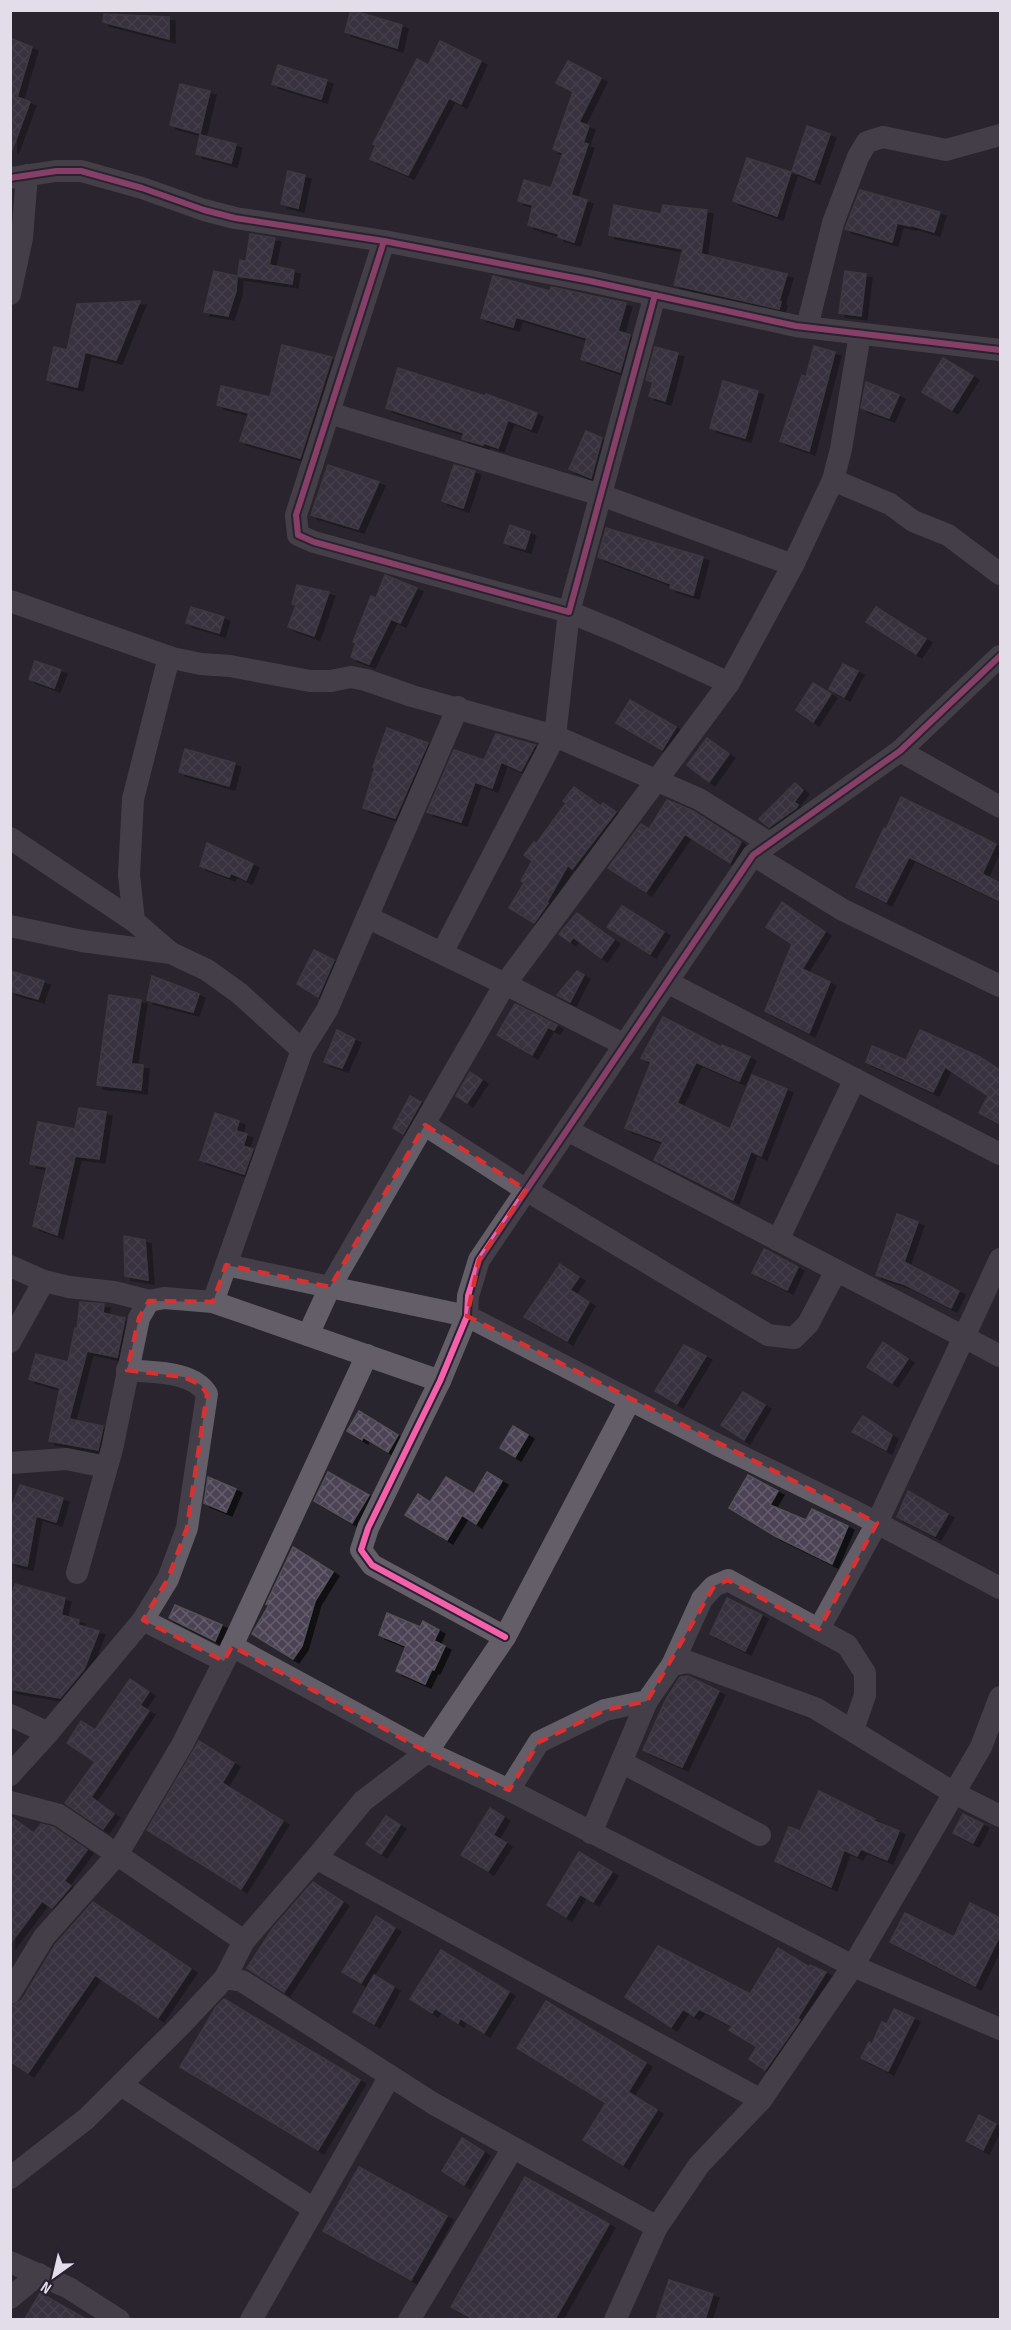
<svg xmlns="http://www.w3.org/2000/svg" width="1011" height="2330" font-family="'Sofia Sans Condensed',sans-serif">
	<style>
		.building { fill: url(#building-cross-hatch); stroke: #545159; stroke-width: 1.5; filter: url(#shadow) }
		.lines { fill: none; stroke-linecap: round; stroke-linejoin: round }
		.minor { stroke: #635e68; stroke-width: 22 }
		.cycleway-casing { stroke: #292132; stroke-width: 10 }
		.cycleway { stroke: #f560ab; stroke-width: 6 }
		.marked { fill: none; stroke: #d73132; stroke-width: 4.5; stroke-dasharray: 12 8; stroke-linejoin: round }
	</style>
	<defs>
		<pattern id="building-cross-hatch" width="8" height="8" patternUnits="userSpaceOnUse" patternTransform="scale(1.5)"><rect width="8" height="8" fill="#4c4354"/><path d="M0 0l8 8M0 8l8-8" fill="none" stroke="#665e6d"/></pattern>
		<filter id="shadow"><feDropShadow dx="6" dy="4" stdDeviation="0" flood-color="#0009"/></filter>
	</defs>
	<rect width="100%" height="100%" fill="#29252e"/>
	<g class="building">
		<polygon points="351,10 402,25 397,48 345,32"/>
		<polygon points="104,14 169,17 169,39 103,22"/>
		<polygon points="10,38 32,47 17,97 30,102 12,150"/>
		<polygon points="440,41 481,61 461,104 449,98 408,175 370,159 376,145 373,144 417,59 428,65"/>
		<polygon points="568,61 601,78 579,122 589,126 583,143 588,144 571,195 587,200 574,242 558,237 559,234 528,225 533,205 518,201 524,180 551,188 563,153 553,149 573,92 556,83"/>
		<polygon points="278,65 327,80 321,99 272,84"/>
		<polygon points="180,84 210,91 200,133 170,125"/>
		<polygon points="807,126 830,134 814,180 792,171"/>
		<polygon points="200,135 236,144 231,163 196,154"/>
		<polygon points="747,158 791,172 777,216 733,201"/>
		<polygon points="288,171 305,175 298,208 281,204"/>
		<polygon points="860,190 940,212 934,232 910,225 910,226 897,223 892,242 845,229"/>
		<polygon points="614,205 661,214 663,205 707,210 701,254 787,274 779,301 781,302 779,309 674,285 683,249 609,235"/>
		<polygon points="250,234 275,238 269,265 294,270 292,284 238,276 240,260 246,261"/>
		<polygon points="214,271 237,276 236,291 228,316 204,312"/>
		<polygon points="845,271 866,274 861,316 839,313"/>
		<polygon points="493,276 550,291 551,287 626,303 618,331 630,335 620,372 581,359 587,338 516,317 513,327 481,318"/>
		<polygon points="140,301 116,360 85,352 77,387 47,380 54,347 67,350 77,304"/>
		<polygon points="282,345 332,357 300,458 240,441 249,413 217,405 221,386 270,397"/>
		<polygon points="814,346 835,352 809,451 780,441 802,375 806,377"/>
		<polygon points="655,347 678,353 665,401 649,396 653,382 646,380"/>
		<polygon points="943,358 973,376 952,410 922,392"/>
		<polygon points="398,368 485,396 486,394 537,413 531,429 508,420 498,448 484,443 483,445 462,439 464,433 386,408"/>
		<polygon points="723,381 758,391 745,438 710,428"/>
		<polygon points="866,382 899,395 889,418 861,408"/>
		<polygon points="586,431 602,438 591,478 569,469"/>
		<polygon points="328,465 379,482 358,529 311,515"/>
		<polygon points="454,465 475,471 463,508 442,501"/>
		<polygon points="510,525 530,532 525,549 504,543"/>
		<polygon points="606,528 703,557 693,595 670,588 671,584 598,557"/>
		<polygon points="385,575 417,588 400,623 391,619 369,664 351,657 356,643 353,642 371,596 376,598"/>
		<polygon points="297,585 329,592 314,636 288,627 296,605 292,604"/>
		<polygon points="191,607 224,617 219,633 186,623"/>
		<polygon points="876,607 926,639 916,654 866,622"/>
		<polygon points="35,661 61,670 54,688 29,679"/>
		<polygon points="843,664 858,671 844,697 829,689"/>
		<polygon points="813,683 831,694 813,722 796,710"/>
		<polygon points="630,700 676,727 662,750 616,723"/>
		<polygon points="387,728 428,743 395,818 363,808 375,767 373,767"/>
		<polygon points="496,734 535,745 521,771 501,762 492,788 475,782 461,822 427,812 454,750 484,760"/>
		<polygon points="707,738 729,754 709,782 687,765"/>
		<polygon points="185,749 235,763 229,786 179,772"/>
		<polygon points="795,783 803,790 794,802 798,805 796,808 769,827 759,819"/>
		<polygon points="574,787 601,806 603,803 616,812 572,869 568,865 547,902 548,903 534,923 509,908 524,883 521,881 532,861 524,855 534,842 536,844 566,803 563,801"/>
		<polygon points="901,797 996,844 982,874 1000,883 1000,901 909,857 886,902 856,887 884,828 886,829"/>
		<polygon points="667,800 693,811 741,842 730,863 685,834 646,892 608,868 641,824 649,829"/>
		<polygon points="207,843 253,864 246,880 231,873 229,877 200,866"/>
		<polygon points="782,902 825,932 802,969 830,982 809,1033 765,1011 792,944 766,927"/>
		<polygon points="622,906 664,932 650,954 607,927"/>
		<polygon points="577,913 614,940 601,958 573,937 570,942 559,934"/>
		<polygon points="314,950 334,960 318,997 297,984"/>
		<polygon points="10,971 44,981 38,999 10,991"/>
		<polygon points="577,971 584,975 570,1002 557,995"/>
		<polygon points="152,976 199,994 193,1012 147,1000"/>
		<polygon points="109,995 141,1000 131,1064 143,1065 141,1090 97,1085"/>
		<polygon points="515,1004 557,1025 554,1030 548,1027 532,1055 497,1035"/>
		<polygon points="663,1017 721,1047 722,1045 750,1057 739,1081 696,1062 677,1103 730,1129 752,1075 787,1089 761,1156 751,1151 733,1200 654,1160 663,1142 625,1128 651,1062 641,1058"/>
		<polygon points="337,1030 355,1039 342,1068 324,1062"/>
		<polygon points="920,1030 978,1056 1000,1070 1000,1124 979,1113 988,1096 945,1067 933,1092 866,1062 872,1046 906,1060"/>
		<polygon points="470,1072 482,1080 467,1103 456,1096"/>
		<polygon points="410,1096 421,1102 403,1134 393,1128"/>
		<polygon points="79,1108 106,1112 99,1159 75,1156 57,1235 33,1226 47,1167 30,1164 38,1122 75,1129"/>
		<polygon points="215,1113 239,1121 236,1131 247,1134 243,1146 253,1149 244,1174 200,1160"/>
		<polygon points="897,1214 918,1222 904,1262 959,1291 951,1308 906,1285 876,1275"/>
		<polygon points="124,1236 145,1240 148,1280 125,1276"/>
		<polygon points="764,1249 798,1267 787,1290 752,1273"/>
		<polygon points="560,1264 579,1277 570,1290 589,1302 567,1341 524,1317"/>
		<polygon points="80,1302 104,1304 103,1313 125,1318 117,1357 87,1351 69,1419 103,1426 98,1450 49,1441 60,1388 29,1379 36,1354 68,1362 75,1328 77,1329"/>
		<polygon points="883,1342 908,1359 892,1383 867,1367"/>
		<polygon points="684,1345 706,1356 677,1404 655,1391"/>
		<polygon points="743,1392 765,1405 744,1440 721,1425"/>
		<polygon points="359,1411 398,1435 388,1452 363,1437 362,1440 347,1431"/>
		<polygon points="863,1416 892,1435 886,1450 852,1432"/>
		<polygon points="513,1426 528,1435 515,1457 500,1448"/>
		<polygon points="328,1472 369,1495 352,1523 314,1501"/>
		<polygon points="487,1472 502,1481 476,1524 462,1515 447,1540 405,1515 418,1494 430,1502 446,1477 474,1494"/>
		<polygon points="748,1475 778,1491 770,1505 806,1520 812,1509 848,1526 832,1564 775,1536 729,1508"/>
		<polygon points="208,1477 236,1489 226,1512 204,1503"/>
		<polygon points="20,1485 63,1498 56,1522 36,1516 27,1566 10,1562 10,1512"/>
		<polygon points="908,1491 948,1514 935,1536 897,1517"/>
		<polygon points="293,1547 333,1572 315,1601 302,1646 293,1659 252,1634 269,1605 266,1604"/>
		<polygon points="15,1584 65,1598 61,1615 79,1620 78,1625 99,1631 84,1669 60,1698 10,1689 10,1602"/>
		<polygon points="727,1598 762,1615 745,1651 710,1634"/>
		<polygon points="175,1605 222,1625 215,1641 169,1618"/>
		<polygon points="387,1613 420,1627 423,1621 439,1630 434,1641 445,1646 434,1670 432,1669 425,1684 396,1671 406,1646 379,1635"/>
		<polygon points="688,1676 719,1691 682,1767 643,1750 666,1699 680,1677"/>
		<polygon points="130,1679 149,1692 140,1705 149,1711 91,1797 114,1814 103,1829 65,1803 95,1762 67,1743 81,1721 95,1730"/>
		<polygon points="199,1741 234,1763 222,1783 283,1821 241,1889 147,1830"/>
		<polygon points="819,1791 875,1819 874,1821 899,1831 887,1860 861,1849 857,1856 844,1850 831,1887 775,1861 789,1827 800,1831"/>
		<polygon points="490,1808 504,1817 493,1835 506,1843 488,1871 461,1855"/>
		<polygon points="963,1814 983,1824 973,1843 953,1833"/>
		<polygon points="10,1816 34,1833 41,1824 53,1827 87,1850 64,1881 71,1886 52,1908 42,1901 10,1944"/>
		<polygon points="386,1816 400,1825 381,1854 366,1844"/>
		<polygon points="579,1852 612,1872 593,1902 580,1894 566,1917 547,1905"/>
		<polygon points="313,1882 343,1902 284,1992 247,1968 273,1928"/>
		<polygon points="93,1902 191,1969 158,2018 95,1975 28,2073 10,2061 10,2007 22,2000 55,1945"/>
		<polygon points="970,1903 1000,1918 1000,1935 975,1986 890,1942 905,1913 954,1937"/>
		<polygon points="376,1916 395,1928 361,1983 342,1972"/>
		<polygon points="658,1946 750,1994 778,1948 809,1967 810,1965 826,1972 797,2019 800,2020 765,2070 749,2059 757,2047 729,2030 732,2026 699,2009 694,2016 683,2009 671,2027 625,1997"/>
		<polygon points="441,1950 509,1992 484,2033 460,2018 458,2023 435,2008 432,2013 410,1999"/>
		<polygon points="374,1975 394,1987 374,2024 353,2012"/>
		<polygon points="224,1999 360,2080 318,2150 180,2067 216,2007"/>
		<polygon points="546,2001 646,2063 628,2092 657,2110 623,2165 583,2140 606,2103 517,2048"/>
		<polygon points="894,2009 914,2018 888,2071 861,2058 869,2042 872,2044 882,2022 887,2024"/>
		<polygon points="979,2115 996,2124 983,2150 966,2141"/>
		<polygon points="462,2138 484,2152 464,2185 442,2171"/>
		<polygon points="359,2167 447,2216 411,2280 323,2231"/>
		<polygon points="525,2177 609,2224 555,2319 473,2319 451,2307"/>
		<polygon points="669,2280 713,2294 705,2319 656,2319"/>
		<polygon points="40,2293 86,2319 25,2319"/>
	</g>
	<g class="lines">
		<g class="minor">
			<polyline points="10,178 56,171 81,171 142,188 204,210 235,218 384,241 590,281 796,326 1000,350"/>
			<polyline points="384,241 296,515 298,535 314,542 569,612 655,295"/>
			<polyline points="10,294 22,238 27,175"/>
			<polyline points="807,327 833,223 858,157 867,142 883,137 946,150 1000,135"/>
			<polyline points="329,413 601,495 793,565"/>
			<polyline points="833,480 890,504 913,521 948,535 1000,574"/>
			<polyline points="10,601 172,658 201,664 230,666 310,681 331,681 351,677 366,680 412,696 555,736 699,799 769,843"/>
			<polyline points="900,751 1000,807"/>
			<polyline points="10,838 134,921 171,953"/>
			<polyline points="753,855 843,910 1000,986"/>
			<polyline points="134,921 129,875 133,799 169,657"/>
			<polyline points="10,926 82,941 171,953 207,970 239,993 302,1050"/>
			<polyline points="442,953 555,736 569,612 618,632 729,683"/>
			<polyline points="667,982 1000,1154"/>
			<polyline points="625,1045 505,984 729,683 793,565 833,480 841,449 860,334"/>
			<polyline points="425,1125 526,1190 768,1335 794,1338 808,1324 836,1271"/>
			<polyline points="567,1130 964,1337 1000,1259"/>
			<polyline points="778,1240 855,1079"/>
			<polyline points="226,1265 467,1316 716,1444 856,1512 1000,1588"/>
			<polyline points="10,1266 44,1281"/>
			<polyline points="213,1302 302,1050 327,1010 458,707"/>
			<polyline points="308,1335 330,1287 505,984 367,917"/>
			<polyline points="10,1342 44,1281 69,1287 114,1292 149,1301 164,1298 213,1302 440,1381"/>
			<polyline points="10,1463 66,1459 106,1467"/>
			<polyline points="77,1573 112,1449 139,1318 149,1301"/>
			<polyline points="143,1620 224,1661"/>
			<polyline points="819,1629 877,1523 964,1337 1000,1356"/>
			<polyline points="505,1637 372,1565 361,1550 368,1528 440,1381 467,1316 468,1296 479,1260 753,855 900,751 1000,656"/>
			<polyline points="232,1646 427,1752 509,1790 853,1966 1000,2029"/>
			<polyline points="672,1665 702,1599 714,1586 728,1580 847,1645 865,1673 865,1695 853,1730"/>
			<polyline points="10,1715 48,1733 10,1775"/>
			<path d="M48 1733 143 1620 168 1579 187 1528 207 1394C193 1370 152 1373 127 1370"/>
			<polyline points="621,1762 760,1835"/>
			<polyline points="509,1790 539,1742 605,1710 647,1701 672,1665 689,1662 815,1708 954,1793 1000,1816"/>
			<polyline points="10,1802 59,1815 244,1941 225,1978"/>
			<polyline points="591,1833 647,1701"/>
			<polyline points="316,1858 761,2100"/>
			<polyline points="244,1941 316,1858 363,1801 427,1752 505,1637 630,1400"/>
			<polyline points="10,1993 44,1937 117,1855 182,1745 232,1646 367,1355"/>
			<polyline points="121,2085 314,2209"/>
			<polyline points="10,2178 86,2119 181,2025 225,1978 242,1981 434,2104 657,2227"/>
			<polyline points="10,2262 69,2288 119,2320"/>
			<polyline points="10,2298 39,2274"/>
			<polyline points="251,2320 390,2076"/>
			<polyline points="409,2320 513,2148"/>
			<polyline points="615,2320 657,2227 699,2165 761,2100 853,1966 981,1747 1000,1697"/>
		</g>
		<g class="cycleway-casing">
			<g id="cycleway">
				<polyline points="10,178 56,171 81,171 142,188 204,210 235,218 384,241 590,281 796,326 1000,350"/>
				<polyline points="384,241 296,515 298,535 314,542 569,612 655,295"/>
				<polyline points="505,1637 372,1565 361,1550 368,1528 440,1381 467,1316 468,1296 479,1260 753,855 900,751 1000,656"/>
			</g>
		</g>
		<use href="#cycleway" class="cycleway"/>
	</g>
	<path d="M0 0H1011V2330H0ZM425 1125 526 1190 479 1260 467 1316 877 1523 819 1629 728 1580 714 1586 647 1701 605 1710 539 1742 509 1790 427 1752 232 1646 224 1661 143 1620 168 1579 187 1528 207 1394 201 1385 184 1377 127 1370 139 1318 149 1301 213 1302 226 1265 330 1287Z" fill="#29252e" fill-opacity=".55" fill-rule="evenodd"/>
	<path class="marked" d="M425 1125 526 1190 479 1260 467 1316 877 1523 819 1629 728 1580 714 1586 647 1701 605 1710 539 1742 509 1790 427 1752 232 1646 224 1661 143 1620 168 1579 187 1528 207 1394 201 1385 184 1377 127 1370 139 1318 149 1301 213 1302 226 1265 330 1287Z"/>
	<rect width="1011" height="2330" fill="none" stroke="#e2dde8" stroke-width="24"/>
	<g transform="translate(54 2276) rotate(214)" stroke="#292132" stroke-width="4.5" paint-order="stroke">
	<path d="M0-4.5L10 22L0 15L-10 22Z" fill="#e2dde8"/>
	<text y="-9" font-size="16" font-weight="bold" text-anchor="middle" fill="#e2dde8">N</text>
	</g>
</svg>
